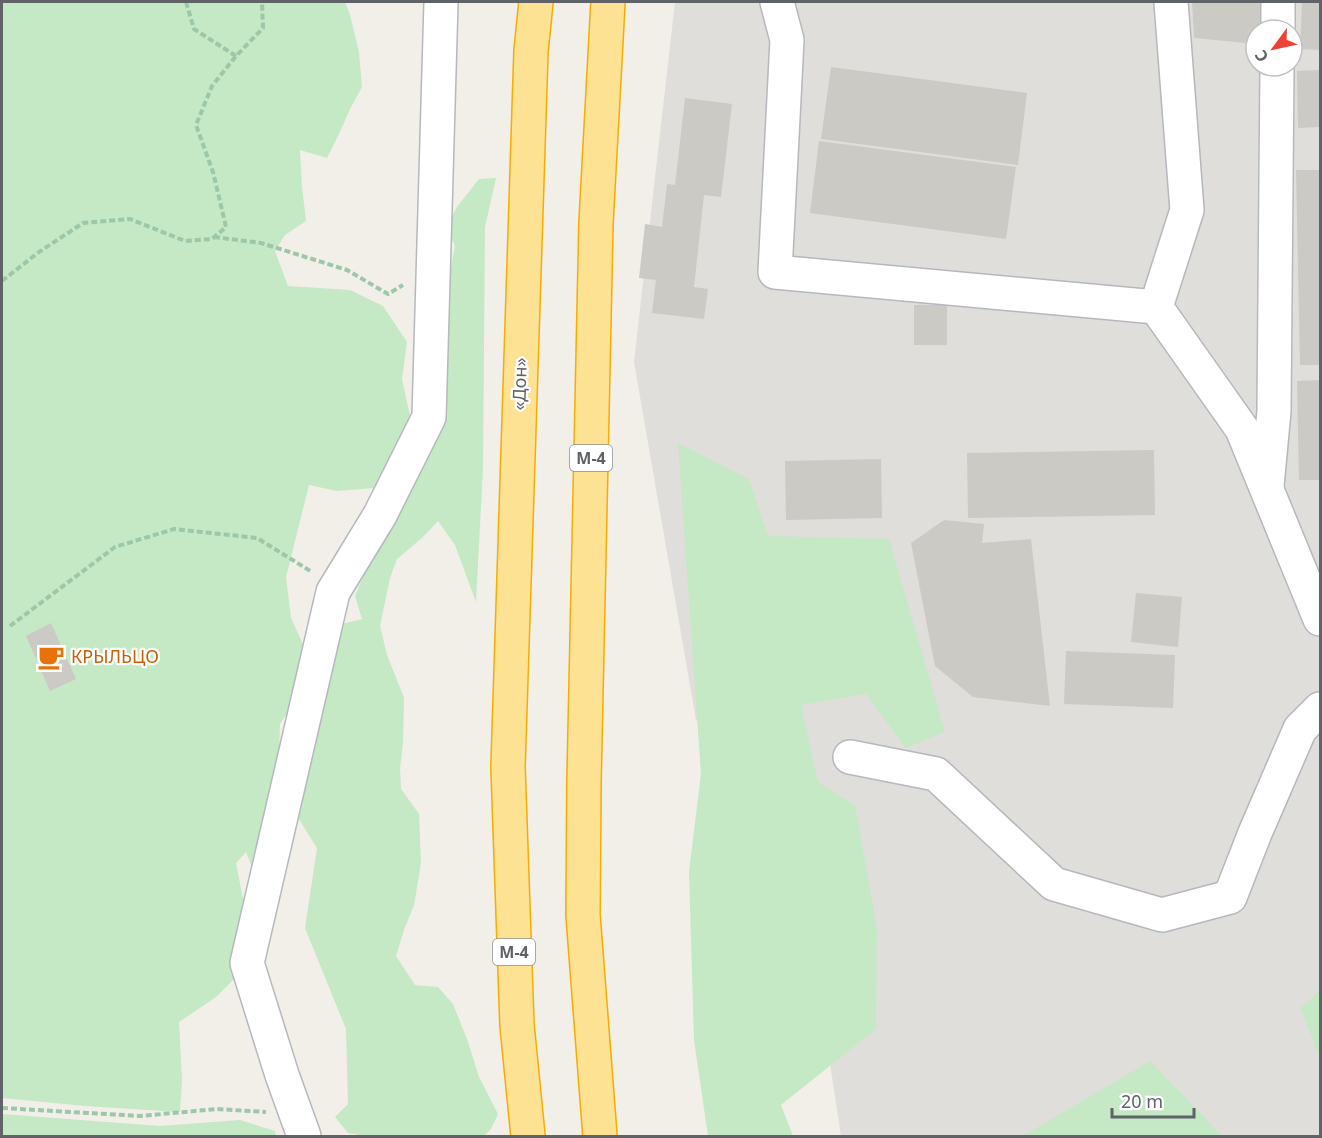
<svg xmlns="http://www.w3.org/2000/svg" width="1322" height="1138" font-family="'Noto Sans',sans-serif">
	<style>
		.industrial { fill: #e0deda; fill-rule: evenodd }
		.green { fill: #c5e8c5 }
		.building { fill: #cccac5 }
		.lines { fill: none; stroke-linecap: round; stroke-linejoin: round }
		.minor-casing { stroke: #b5b8bc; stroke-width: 36 }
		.highway-casing { stroke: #f9ab00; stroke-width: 36 }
		.path { stroke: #9cc7a9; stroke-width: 4; stroke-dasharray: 6 3; stroke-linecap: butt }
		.minor { stroke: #fff; stroke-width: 33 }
		.highway { stroke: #fde293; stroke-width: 33 }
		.labels { text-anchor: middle; stroke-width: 4.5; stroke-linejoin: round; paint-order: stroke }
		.shield { fill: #fff; stroke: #8f9295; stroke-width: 1.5 }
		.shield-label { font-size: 16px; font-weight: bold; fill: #5f6368 }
		.street-label { font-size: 18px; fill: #5f6368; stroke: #fff }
		.food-label { font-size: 18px; fill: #c56008; stroke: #fff; text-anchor: start }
	</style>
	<rect width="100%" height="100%" fill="#f1efe8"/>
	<path class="industrial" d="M675 2H1320V1136H841L787 780 696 720 634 362ZM1256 30H1292V66H1256Z"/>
	<g class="green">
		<polygon points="2,2 345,2 350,15 359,52 362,87 351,107 338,136 327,158 300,150 302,187 306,221 285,235 275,251 288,286 350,290 383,306 407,342 402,379 410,416 410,439 385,487 337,491 309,485 286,577 291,618 311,662 304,686 280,724 278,778 258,883 246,852 236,863 243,899 252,927 236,977 216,997 179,1022 182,1080 180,1112 85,1106 2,1098"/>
		<polygon points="496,178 485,227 483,468 476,602 455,545 438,521 423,537 397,559 390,578 380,626 387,655 404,698 403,742 400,768 401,789 419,814 421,863 414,905 404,930 396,956 415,985 438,987 453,1004 468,1042 479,1077 498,1114 491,1129 484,1136 365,1136 348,1133 335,1117 348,1104 346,1029 305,928 317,848 294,811 342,624 362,619 355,596 369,562 381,538 425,465 435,434 445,300 455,246 446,226 457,207 479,179"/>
		<polygon points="678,443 749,479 768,536 889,539 945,732 906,748 866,694 801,705 818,782 855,805 877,928 876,1029 781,1105 793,1136 708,1136 694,1040 689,872 701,774"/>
		<polygon points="1320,991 1320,1058 1301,1008"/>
		<polygon points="1150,1061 1222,1136 1023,1136"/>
		<polygon points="2,1114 160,1126 240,1120 275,1131 276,1136 2,1136"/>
	</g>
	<g class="building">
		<polygon points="1192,2 1263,2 1264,30 1256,30 1256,44 1194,38"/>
		<polygon points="1302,2 1320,2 1320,50 1300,49"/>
		<polygon points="831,67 1027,93 1018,165 821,139"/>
		<polygon points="1320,70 1320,127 1298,128 1297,71"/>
		<polygon points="685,98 732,104 721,197 704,195 694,287 708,289 704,319 652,313 656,280 639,278 645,224 662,227 667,184 675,185"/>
		<polygon points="819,141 1016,167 1006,239 810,213"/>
		<polygon points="1296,170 1320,170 1320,365 1300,365"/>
		<rect x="914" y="305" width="33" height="40"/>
		<polygon points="1320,380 1320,480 1299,480 1297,381"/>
		<polygon points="1154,450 1155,515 968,518 967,453"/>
		<polygon points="881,459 882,518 786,520 785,461"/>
		<polygon points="944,520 984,524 982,543 1031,539 1050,706 973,697 935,666 911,543"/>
		<polygon points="1136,593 1182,597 1178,647 1131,642"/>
		<polygon points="51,623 76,679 50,691 26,636"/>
		<polygon points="1066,651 1175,655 1173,708 1064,704"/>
	</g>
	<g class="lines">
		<g class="minor-casing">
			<g id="minor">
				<polyline points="777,2 787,40 775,272 1156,307"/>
				<polyline points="1171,2 1187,210 1156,307 1242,429 1320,619"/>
				<polyline points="1278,30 1278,2"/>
				<polyline points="1267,486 1274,411 1277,66"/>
				<polyline points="850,757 936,774 1054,884 1162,915 1230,897 1255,833 1300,729 1320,709"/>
				<polyline points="304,1136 282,1075 247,963 333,592 380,515 429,417 441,2"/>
			</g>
		</g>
		<g class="highway-casing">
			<g id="highway">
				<polyline points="528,1136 517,1025 508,767 531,51 536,2"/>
				<polyline points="600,1136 583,915 584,782 596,223 608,2"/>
			</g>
		</g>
		<g class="path">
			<polyline points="186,2 194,29 236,56"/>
			<polyline points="214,237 261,243 347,270 388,294 403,285"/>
			<polyline points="2,281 39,252 83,223 130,219 185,241 212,239 226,227 213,172 196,125 212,86 236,56 263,28 262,2"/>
			<polyline points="10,626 115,547 174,529 257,538 312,572"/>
			<polyline points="2,1108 140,1116 217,1109 266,1112"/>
		</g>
		<use href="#minor" class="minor"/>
		<use href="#highway" class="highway"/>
	</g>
	<defs>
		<g id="cafe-bare" transform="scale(2.07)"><path d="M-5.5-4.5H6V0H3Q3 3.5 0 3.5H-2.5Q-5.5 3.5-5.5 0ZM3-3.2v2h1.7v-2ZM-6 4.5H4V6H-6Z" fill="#e8710a" stroke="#fff" stroke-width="2.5" paint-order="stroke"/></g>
	</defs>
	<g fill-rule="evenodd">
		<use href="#cafe-bare" x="51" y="657"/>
	</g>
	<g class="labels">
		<g class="shield">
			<rect x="570" y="445" width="42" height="26" rx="4.5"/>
			<rect x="493" y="939" width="42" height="26" rx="4.5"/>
		</g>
		<g class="shield-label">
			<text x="591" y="464">М-4</text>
			<text x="514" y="958">М-4</text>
		</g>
		<g class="street-label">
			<text transform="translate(520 384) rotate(-88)" y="6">«Дон»</text>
		</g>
		<g class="food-label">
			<text x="71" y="663">КРЫЛЬЦО</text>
		</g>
	</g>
	<rect width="1322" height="1138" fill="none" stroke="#5f6368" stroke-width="6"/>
	<g transform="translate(1274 48) rotate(237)"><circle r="28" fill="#ffffff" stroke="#bfc1c3" stroke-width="1.5"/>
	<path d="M0-4.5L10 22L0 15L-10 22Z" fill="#ea4335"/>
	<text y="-9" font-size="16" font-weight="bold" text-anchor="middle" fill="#5f6368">С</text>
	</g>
	<path d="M1112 1108v9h82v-9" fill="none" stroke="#5f6368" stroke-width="3"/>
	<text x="1121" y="1108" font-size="18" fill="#5f6368" stroke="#ffffff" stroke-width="4.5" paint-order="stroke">20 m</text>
</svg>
